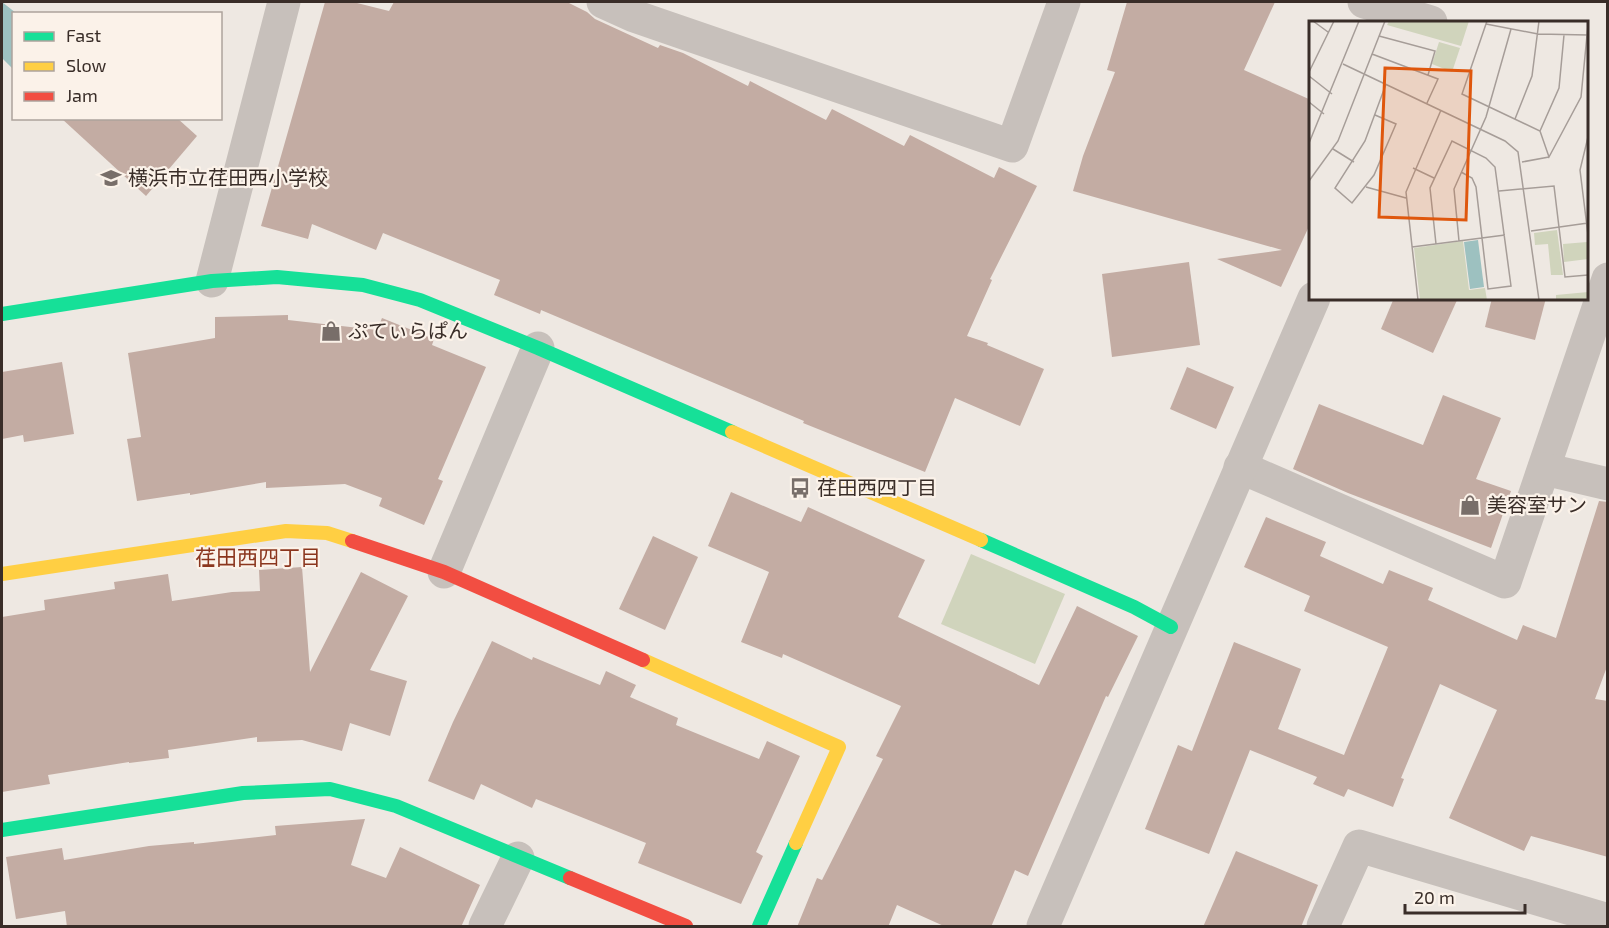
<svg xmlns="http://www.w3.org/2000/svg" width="1609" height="928" font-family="'Exo 2','Noto Sans JP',sans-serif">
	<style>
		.green { fill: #d0d4bc }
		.water { fill: #9dc1c0 }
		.building { fill: #c3aca3 }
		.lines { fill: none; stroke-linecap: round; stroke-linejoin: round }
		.street { stroke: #c7c0bb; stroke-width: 33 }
		.fast { stroke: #16e098; stroke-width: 14 }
		.slow { stroke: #ffcf43; stroke-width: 14 }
		.jam { stroke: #f24e42; stroke-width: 14 }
		.labels { text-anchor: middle; stroke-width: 4.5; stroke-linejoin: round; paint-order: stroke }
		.poi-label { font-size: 20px; fill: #392d28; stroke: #fbf2e9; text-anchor: start }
		.neighbourhood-label { font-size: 21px; fill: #8b361e; stroke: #fbf2e9 }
		.inset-road { fill: none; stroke: #a69d98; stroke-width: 1.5 }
		.view { fill: #df570d; fill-opacity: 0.15; stroke: #df570d; stroke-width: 3 }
		.inset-edge { fill: none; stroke: #392d28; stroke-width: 3 }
	</style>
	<rect width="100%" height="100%" fill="#eee8e2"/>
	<polygon class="green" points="971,554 1065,594 1035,664 941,624"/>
	<polygon class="water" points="2,2 16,13 14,14 13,69 2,58"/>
	<g class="building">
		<polygon points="325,2 353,2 389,11 394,2 567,2 587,12 595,19 658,48 660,45 683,53 748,86 750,81 826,120 832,109 904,146 910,135 994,178 999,167 1037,186 990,279 992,280 967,336 988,343 987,345 1044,369 1020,426 955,398 925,472 803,423 804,421 541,310 540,314 494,295 500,280 383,233 376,250 312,224 308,239 261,226"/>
		<polygon points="1127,2 1275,2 1244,70 1311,100 1311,222 1281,287 1217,259 1282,250 1073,191 1083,156 1115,72 1107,70"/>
		<polygon points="61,118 177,118 197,136 146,196"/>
		<polygon points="1189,262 1200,345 1112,357 1102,274"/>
		<polygon points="1394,298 1458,298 1433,353 1381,329"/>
		<polygon points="1492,298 1546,298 1535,340 1485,327"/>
		<polygon points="288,315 288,320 377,330 382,318 434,339 432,345 486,367 438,479 443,481 424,525 379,506 382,498 345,484 266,488 266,482 190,495 190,493 137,501 127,439 141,437 128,353 215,338 215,317"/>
		<polygon points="62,362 74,434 24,442 23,435 2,439 2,372"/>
		<polygon points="1187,367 1234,387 1216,429 1170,409"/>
		<polygon points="1443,395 1501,418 1476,479 1511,491 1491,548 1348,493 1293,469 1319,404 1423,445"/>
		<polygon points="731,492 801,522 808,507 925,560 898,617 1039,685 1077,606 1138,636 1108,697 1106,696 1028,876 1015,870 991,927 946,927 897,905 888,927 797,927 817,878 822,880 883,759 876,756 901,706 783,654 782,658 741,642 769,572 708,546"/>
		<polygon points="1599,501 1608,502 1608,664 1595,699 1608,701 1608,857 1531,836 1524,851 1449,818 1497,710 1440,684 1401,778 1404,779 1393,807 1348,789 1344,797 1313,784 1317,777 1250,750 1209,854 1145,829 1178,745 1192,751 1234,642 1301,669 1278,729 1344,755 1388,647 1304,611 1310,596 1244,567 1266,517 1326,542 1320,556 1383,584 1389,570 1433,588 1428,600 1517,640 1523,625 1556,638"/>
		<polygon points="653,536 698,557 665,630 619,609"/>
		<polygon points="302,567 310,672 361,572 408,596 370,670 407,681 390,736 350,723 342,751 302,740 257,742 257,737 168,750 169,758 129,763 129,762 48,775 50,784 2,792 2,617 45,610 44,600 115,589 114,582 168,574 172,601 232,592 260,591 259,570"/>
		<polygon points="492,641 532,660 533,657 600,685 606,671 636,685 630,697 678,718 676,725 759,759 767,741 800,756 756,852 763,856 741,904 638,863 646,843 536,799 532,808 481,784 474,800 428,781 453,722"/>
		<polygon points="365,819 351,865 386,878 400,847 480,885 461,927 67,927 65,911 16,919 6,857 62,848 64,860 149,846 194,842 194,844 276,835 275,826"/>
		<polygon points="1236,851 1318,885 1301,927 1203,927"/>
	</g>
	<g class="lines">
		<g class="street">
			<polyline points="603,2 634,16 1012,146 1064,2"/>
			<polyline points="1364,2 1431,22"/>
			<polyline points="212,281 284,2"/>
			<polyline points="1240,467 1505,582 1608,279"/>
			<polyline points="1544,469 1608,484"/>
			<polyline points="444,572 538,348"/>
			<polyline points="485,926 518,858"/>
			<polyline points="1043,926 1314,298"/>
			<polyline points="1323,926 1359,846 1608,920"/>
		</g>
		<g class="fast">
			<polyline points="2,314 212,281 277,277 363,285 420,300 538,348 732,432"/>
			<polyline points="981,540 1134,607 1171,627"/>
			<polyline points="2,830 243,793 330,789 396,806 570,878"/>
			<polyline points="759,926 796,843"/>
		</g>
		<g class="slow">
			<polyline points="732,432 981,540"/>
			<polyline points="2,574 286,531 327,533 352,541"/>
			<polyline points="643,660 839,747 796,843"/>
		</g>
		<g class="jam">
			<polyline points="352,541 444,572 643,660"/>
			<polyline points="570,878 686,926"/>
		</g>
	</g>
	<defs>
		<g id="school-bare" transform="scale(1.62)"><path d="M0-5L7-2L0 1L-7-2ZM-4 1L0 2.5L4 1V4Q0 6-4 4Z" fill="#786e69" stroke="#fbf2e9" stroke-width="2.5" paint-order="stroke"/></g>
		<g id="shop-bare" transform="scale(1.62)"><path d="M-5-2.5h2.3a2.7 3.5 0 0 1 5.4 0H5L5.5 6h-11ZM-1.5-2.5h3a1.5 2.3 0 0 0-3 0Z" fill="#786e69" stroke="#fbf2e9" stroke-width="2.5" paint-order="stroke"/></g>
		<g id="bus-bare" transform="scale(1.62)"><path d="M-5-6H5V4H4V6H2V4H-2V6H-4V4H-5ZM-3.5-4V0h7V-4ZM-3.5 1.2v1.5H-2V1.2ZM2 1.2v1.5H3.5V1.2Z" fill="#786e69" stroke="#fbf2e9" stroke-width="2.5" paint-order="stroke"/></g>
	</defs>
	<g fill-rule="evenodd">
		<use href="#school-bare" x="111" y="178"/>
		<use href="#shop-bare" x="331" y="331"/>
		<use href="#bus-bare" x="800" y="488"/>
		<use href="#shop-bare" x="1470" y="505"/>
	</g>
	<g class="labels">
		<g class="poi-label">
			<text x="128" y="185">横浜市立荏田西小学校</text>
			<text x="348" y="338">ぷてぃらぱん</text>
			<text x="817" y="495">荏田西四丁目</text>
			<text x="1487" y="512">美容室サン</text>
		</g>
		<g class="neighbourhood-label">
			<text x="258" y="565">荏田西四丁目</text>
		</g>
	</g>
	<g transform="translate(1309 21)">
		<rect width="279" height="279" fill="#eee8e2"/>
		<path d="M80 0H160L152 25 78 4ZM130 21 151 27 143 51 123 43ZM248 209 254 254H242L239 223 226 224 225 212ZM154 220 160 269 176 267 178 279H111L105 227ZM278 221 279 238 255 241 254 223ZM279 271V279H247V274Z" fill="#d0d4bc"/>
		<path d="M169 219 175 266 161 268 155 221Z" fill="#9dc1c0"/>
		<path class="inset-road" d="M4 0 19 11M178 0 153 73 231 110 240 136 272 76 279 4M177 3 229 13 279 14M70 15 126 30 119 54M63 33 129 58 118 82M34 43 196 120 209 131 230 279M0 51 25 0M0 55 23 73M0 81 15 93M66 94 87 103 65 154 43 182 26 167 56 120 77 63M206 98 223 55 230 0M231 110 250 67 255 14M279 116 271 149 279 214M0 122 50 0M24 128 45 141M213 141 240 136M104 147 125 157M0 160 29 120 76 0M57 166 97 177M190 170 245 165 256 256 279 254M222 210 279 202M150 220 145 168 177 96 202 8M127 223 121 167 143 120 177 137 186 146 202 265 179 268 167 166 163 157 152 151M103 226 196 214M109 279 97 171 132 89"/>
		<path class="view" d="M76 47 162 50 157 199 70 196Z"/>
		<rect width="279" height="279" class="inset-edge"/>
	</g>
	<rect width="1609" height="928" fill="none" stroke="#392d28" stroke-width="6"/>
	<rect x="12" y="12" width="210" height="108" fill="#fbf2e9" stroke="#ada39c" stroke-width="1.5"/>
	<rect x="24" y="32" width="30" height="9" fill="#16e098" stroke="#ada39c" stroke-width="1.5"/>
	<text x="66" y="42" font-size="18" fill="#392d28">Fast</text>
	<rect x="24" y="62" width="30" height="9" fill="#ffcf43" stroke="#ada39c" stroke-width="1.5"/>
	<text x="66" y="72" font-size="18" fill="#392d28">Slow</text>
	<rect x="24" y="92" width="30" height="9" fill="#f24e42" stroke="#ada39c" stroke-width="1.5"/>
	<text x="66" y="102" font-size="18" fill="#392d28">Jam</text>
	<path d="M1405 904v9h120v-9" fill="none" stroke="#392d28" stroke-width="3"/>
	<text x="1414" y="904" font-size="18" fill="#392d28" stroke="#fbf2e9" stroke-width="4.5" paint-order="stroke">20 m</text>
</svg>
